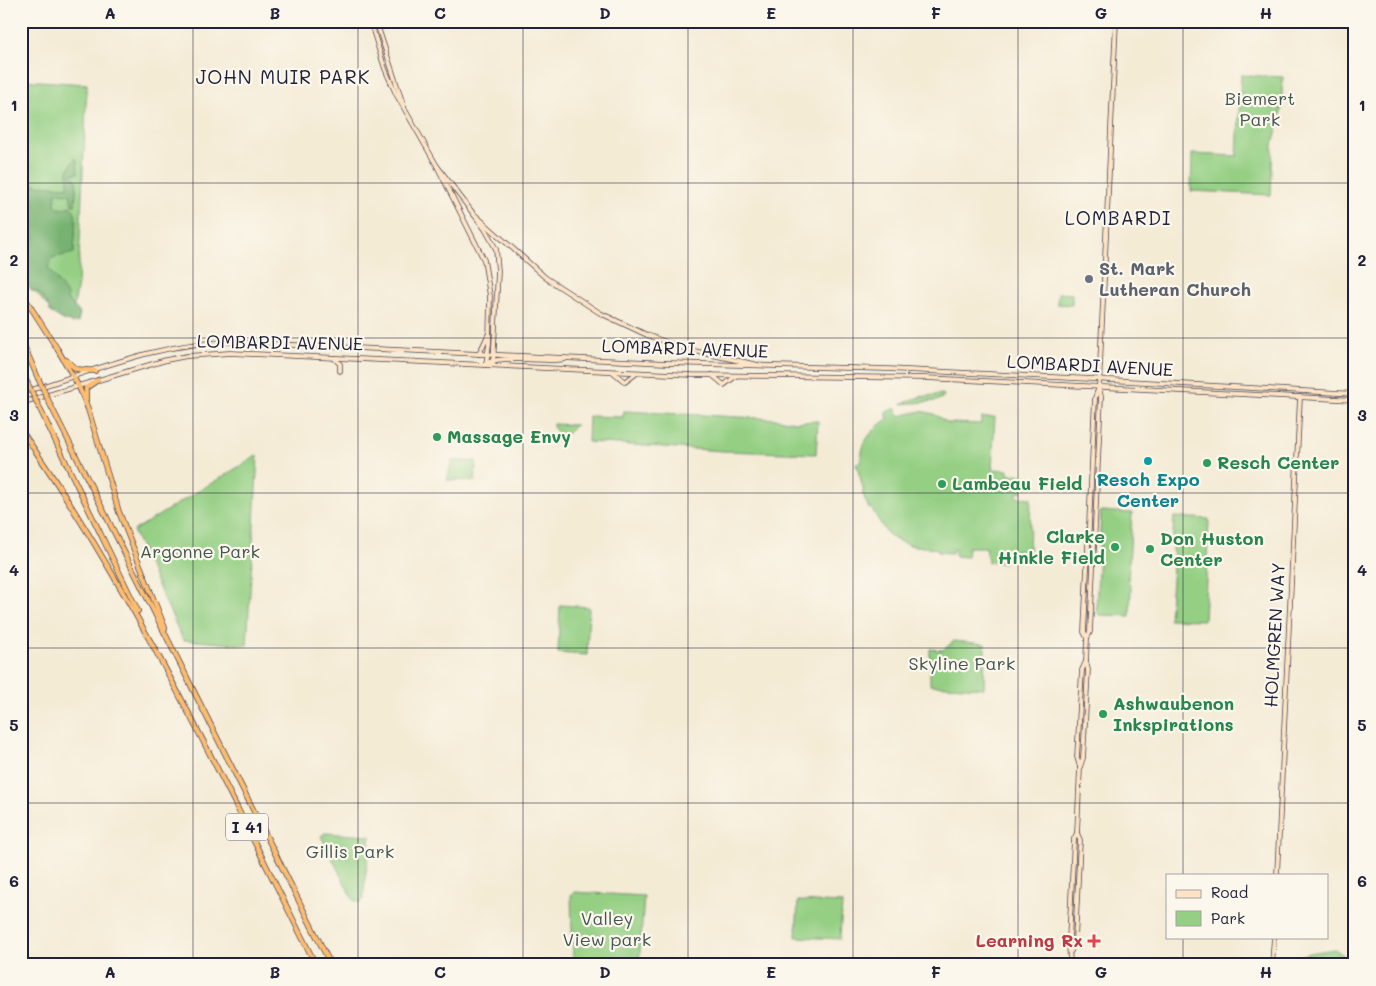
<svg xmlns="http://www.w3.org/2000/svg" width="1376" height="986" font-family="Mali,sans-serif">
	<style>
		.green { fill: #94cf83; stroke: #5b785f }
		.forest { fill: #77b271; stroke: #4c6a56 }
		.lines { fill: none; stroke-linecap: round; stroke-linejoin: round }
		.secondary-casing { stroke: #424052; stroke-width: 5.5 }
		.highway-casing { stroke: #424052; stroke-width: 6 }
		.secondary { stroke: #fee4c5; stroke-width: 4 }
		.highway { stroke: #fdbc6f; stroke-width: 4.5 }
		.highway-bridge-casing { stroke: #424052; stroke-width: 6; stroke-linecap: butt }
		.highway-bridge { stroke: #fdbc6f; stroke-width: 4.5 }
		.grid { fill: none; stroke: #22223b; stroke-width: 1; stroke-opacity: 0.55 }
		.worship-dot { fill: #6b7280; stroke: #fbf7ec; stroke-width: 2 }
		.leisure-dot { fill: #2e9e5b; stroke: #fbf7ec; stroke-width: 2 }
		.culture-dot { fill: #0f9aa8; stroke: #fbf7ec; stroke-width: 2 }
		.health-dot { fill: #e0444e; stroke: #fbf7ec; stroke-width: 2 }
		.labels { text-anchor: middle; stroke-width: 4.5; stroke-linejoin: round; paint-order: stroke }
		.shield { fill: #fbf7ec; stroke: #636270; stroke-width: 1 }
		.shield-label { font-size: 16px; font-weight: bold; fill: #22223b }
		.park-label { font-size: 18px; fill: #445651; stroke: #fbf7ec }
		.worship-label { font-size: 18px; font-weight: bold; fill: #5b616d; stroke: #fbf7ec; text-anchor: start }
		.street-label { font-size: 18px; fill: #22223b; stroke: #fbf7ec }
		.leisure-label { font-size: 18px; font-weight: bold; fill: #27864d; stroke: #fbf7ec; text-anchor: start }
		.culture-label { font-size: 18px; font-weight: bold; fill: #0d838f; stroke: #fbf7ec }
		.health-label { font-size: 18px; font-weight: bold; fill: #be3a42; stroke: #fbf7ec; text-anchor: end }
		.neighbourhood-label { font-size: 19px; letter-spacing: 1px; fill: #22223b; stroke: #fbf7ec }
		.neatline { fill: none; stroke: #22223b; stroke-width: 2 }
		.grid-label { font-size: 16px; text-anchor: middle; font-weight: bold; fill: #22223b }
	</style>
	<rect width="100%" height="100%" fill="#fbf7ec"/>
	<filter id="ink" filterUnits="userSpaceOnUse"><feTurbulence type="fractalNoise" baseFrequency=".02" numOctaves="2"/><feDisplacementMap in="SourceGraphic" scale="10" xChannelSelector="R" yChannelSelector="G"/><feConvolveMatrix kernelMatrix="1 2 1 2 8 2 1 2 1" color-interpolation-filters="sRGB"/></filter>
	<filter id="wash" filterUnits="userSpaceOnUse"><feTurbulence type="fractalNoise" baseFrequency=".0096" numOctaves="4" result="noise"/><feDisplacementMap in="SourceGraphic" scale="20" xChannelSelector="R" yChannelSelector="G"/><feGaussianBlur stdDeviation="1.12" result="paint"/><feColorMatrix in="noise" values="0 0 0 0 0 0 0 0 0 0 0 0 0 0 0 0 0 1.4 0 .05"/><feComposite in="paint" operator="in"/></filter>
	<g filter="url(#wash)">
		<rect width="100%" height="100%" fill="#f4ebd5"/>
		<g class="green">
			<polygon points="1241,75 1283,77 1281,112 1273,145 1271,195 1191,191 1192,154 1237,156"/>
			<polygon points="21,80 87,84 78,284 71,321 46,305 21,274"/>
			<polygon points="1058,293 1072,294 1072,305 1057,304"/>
			<polygon points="943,394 944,397 936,401 902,404 919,397"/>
			<path d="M895 408 899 416 921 411 934 414 948 423 981 424V418L995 417 992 469 1008 470V475L1018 474 1023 476 1022 492H1017V497L1031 498 1029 551 1005 550 1003 563 988 562 986 547H968L967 557 955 556V549L952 550V553L938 552V549L909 545 896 540 886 532 871 508 869 509 862 492 864 491 856 463 861 462C861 443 870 430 888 419L886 412Z"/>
			<polygon points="624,411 777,419 795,422 818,421 816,454 723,451 588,442 589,416 623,417"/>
			<polygon points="553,424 576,425 563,438 553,427"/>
			<polygon points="258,455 247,645 183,640 133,531"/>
			<polygon points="452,461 476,461 475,481 447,480"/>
			<polygon points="1101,511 1132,513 1128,582 1131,587 1130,616 1099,615 1096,610"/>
			<polygon points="1174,517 1209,519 1204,620 1169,619 1174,553 1172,551"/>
			<polygon points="560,605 589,607 587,655 558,653"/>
			<polygon points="954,641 985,644 984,688 930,685 930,649 943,650"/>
			<polygon points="325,833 370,836 363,899 360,903 353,900 321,836"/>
			<polygon points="574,892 644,896 639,965 573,965 571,895"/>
			<polygon points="798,901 842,903 840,939 796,937"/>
			<polygon points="1335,949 1347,958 1347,965 1286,965 1286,961 1309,953"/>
		</g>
		<polygon class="forest" points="75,158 77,160 78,173 71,174 77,181 75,205 72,205 70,194 56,193 55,205 61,209 70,206 75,212 76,220 74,253 52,258 48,268 68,296 67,299 80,313 78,322 73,323 65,321 50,312 48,305 39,293 32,291 21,276 21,169 27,176 27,181 33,182 35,185 68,187 68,170"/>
	</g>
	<g filter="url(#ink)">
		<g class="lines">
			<g class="secondary-casing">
				<g id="secondary">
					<polyline points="370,21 385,69 396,94 437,166 484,260 490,296 489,344 486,365"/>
					<polyline points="376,21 404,107"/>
					<polyline points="437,166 485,229 496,249 498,271 493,365"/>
					<polyline points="474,214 546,278 600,313 647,335 685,349 758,365"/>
					<polyline points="479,354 489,333"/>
					<polyline points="334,358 340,364 340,371"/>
					<path d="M486 364C497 354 547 363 565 359"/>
					<polyline points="613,372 625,382 637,373"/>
					<polyline points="712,375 724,385 736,376"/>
					<path d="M21 393C89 373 158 342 230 342L667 363 887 369 1092 379 1355 394"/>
					<polyline points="21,403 166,360 187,356 230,353 692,375 926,378 1355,400"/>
					<polyline points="1087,638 1090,632 1101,397 1099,387 1116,21"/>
					<polyline points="1080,767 1083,758 1088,670 1086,661 1087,638 1084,632 1095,398 1099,387"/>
					<polyline points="1277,875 1300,397"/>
					<polyline points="1071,951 1075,940 1080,840 1077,833 1080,767 1077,757 1082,670 1086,661"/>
					<polyline points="1070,965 1069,940 1074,839 1077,833"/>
					<polyline points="1272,965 1274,937"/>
				</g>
			</g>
			<g class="highway-casing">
				<g id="highway">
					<polyline points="21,292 58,350"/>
					<polyline points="21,339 38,378"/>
					<polyline points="58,350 79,387 88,409 119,512 165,628"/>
					<polyline points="66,360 76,369 95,371"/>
					<polyline points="21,370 27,382"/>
					<polyline points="86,400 86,388 98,380"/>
					<polyline points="50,404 331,965"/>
					<polyline points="39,407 138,611"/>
					<path d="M21 430C138 598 224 783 316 965"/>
				</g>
			</g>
			<use href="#secondary" class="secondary"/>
			<use href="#highway" class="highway"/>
			<g class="highway-bridge-casing">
				<g id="highway-bridge">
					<polyline points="38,378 50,404"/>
					<polyline points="27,382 39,407"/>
				</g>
			</g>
			<use href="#highway-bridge" class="highway-bridge"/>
		</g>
	</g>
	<path class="grid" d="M193 21V965M358 21V965M523 21V965M688 21V965M853 21V965M1018 21V965M1183 21V875M21 183H1355M21 338H1355M21 493H1355M21 648H1355M21 803H1355M1183 937V965"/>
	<circle class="worship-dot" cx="1089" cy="279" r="5"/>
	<g class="leisure-dot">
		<circle cx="437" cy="437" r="5"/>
		<circle cx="1207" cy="463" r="5"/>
		<circle cx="942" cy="484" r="5"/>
		<circle cx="1115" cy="547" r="5"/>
		<circle cx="1150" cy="549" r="5"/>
		<circle cx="1103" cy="714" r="5"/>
	</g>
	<circle class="culture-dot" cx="1148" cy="461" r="5"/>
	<path class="health-dot" d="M1091.5 933.5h5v5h5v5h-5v5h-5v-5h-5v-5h5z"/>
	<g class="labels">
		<rect class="shield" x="226" y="813.5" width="42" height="27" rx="4"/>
		<g class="shield-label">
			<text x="247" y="833">I 41</text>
		</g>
		<g class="park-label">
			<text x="1260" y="105">Biemert<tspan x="1260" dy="21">Park</tspan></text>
			<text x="200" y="558">Argonne Park</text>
			<text x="962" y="670">Skyline Park</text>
			<text x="350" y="858">Gillis Park</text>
			<text x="607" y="925">Valley<tspan x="607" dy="21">View park</tspan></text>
		</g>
		<g class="worship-label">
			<text x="1099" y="275">St. Mark<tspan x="1099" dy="21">Lutheran Church</tspan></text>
		</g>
		<g class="street-label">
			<text transform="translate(280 343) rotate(1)" y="6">LOMBARDI AVENUE</text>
			<text transform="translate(685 349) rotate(2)" y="6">LOMBARDI AVENUE</text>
			<text transform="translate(1090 366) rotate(3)" y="6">LOMBARDI AVENUE</text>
			<text transform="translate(1275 635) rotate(-87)" y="6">HOLMGREN WAY</text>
		</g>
		<g class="leisure-label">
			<text x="447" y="443">Massage Envy</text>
			<text x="1217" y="469">Resch Center</text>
			<text x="952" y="490">Lambeau Field</text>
			<text x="1105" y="543" text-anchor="end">Clarke<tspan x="1105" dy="21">Hinkle Field</tspan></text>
			<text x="1160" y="545">Don Huston<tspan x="1160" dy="21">Center</tspan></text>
			<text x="1113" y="710">Ashwaubenon<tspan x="1113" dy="21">Inkspirations</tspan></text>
		</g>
		<g class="culture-label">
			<text x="1148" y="486">Resch Expo<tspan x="1148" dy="21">Center</tspan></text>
		</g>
		<g class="health-label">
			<text x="1083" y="947">Learning Rx</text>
		</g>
		<g class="neighbourhood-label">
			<text x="283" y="84">JOHN MUIR PARK</text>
			<text x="1118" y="225">LOMBARDI</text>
		</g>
	</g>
	<rect width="1376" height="986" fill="none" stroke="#fbf7ec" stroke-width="55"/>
	<rect x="1166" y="874" width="162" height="65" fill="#fbf7ec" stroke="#a4a2a5"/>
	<rect x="1176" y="890" width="25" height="8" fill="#fee4c5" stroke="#a4a2a5"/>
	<text x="1211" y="898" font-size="15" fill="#22223b">Road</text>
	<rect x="1176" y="911" width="25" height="15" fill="#94cf83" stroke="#a4a2a5"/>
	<text x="1211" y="924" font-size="15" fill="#22223b">Park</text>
	<rect x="28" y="28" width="1320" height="930" class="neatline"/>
	<g class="grid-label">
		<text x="110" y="19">A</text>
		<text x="275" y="19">B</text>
		<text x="440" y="19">C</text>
		<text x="605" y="19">D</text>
		<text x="771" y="19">E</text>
		<text x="936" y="19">F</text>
		<text x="1101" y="19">G</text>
		<text x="1266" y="19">H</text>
		<text x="14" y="111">1</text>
		<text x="1362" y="111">1</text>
		<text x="14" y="266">2</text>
		<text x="1362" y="266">2</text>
		<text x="14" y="421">3</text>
		<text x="1362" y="421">3</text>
		<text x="14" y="576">4</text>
		<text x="1362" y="576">4</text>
		<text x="14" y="731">5</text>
		<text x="1362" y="731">5</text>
		<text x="14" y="887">6</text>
		<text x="1362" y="887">6</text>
		<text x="110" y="978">A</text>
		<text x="275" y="978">B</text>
		<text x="440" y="978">C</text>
		<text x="605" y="978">D</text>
		<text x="771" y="978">E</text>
		<text x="936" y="978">F</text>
		<text x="1101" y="978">G</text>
		<text x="1266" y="978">H</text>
	</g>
</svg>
